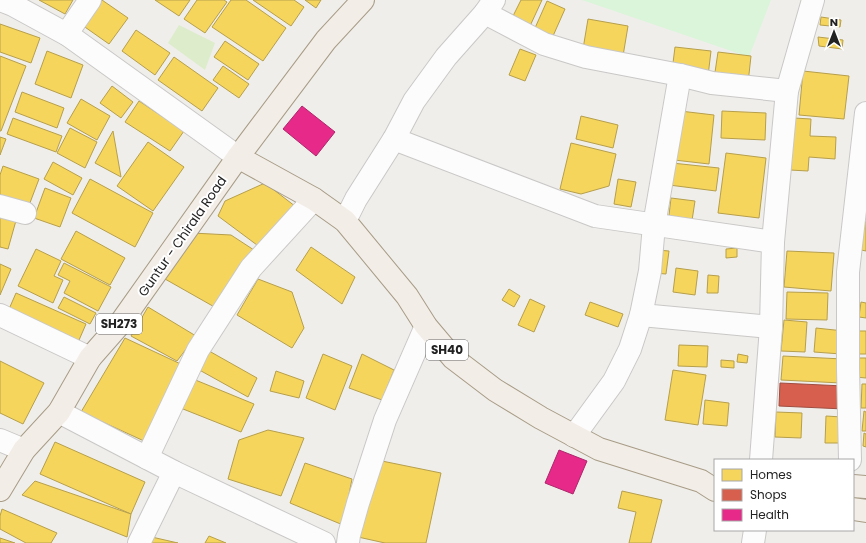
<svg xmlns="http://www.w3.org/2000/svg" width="866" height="543" font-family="Poppins,sans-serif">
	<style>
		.grass { fill: #ddeccb }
		.park { fill: #daf5da }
		.homes { fill: #f6d55c; stroke: #b69f4b }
		.shops { fill: #d6604d; stroke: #a04d40 }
		.health { fill: #e7298a; stroke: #ac276b }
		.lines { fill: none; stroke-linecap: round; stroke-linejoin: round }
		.minor-casing { stroke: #c9c8c7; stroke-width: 24 }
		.major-casing { stroke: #a79c86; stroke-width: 24 }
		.minor { stroke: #fdfcfc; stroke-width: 22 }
		.major { stroke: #f3ede7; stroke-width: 22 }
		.labels { text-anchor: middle; stroke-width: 4; stroke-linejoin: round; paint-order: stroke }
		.shield { fill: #fff; stroke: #646464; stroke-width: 1 }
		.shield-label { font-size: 12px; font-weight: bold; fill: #222 }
		.street-label { font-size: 13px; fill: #222; stroke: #fff }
	</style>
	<rect width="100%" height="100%" fill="#f0eeeb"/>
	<polygon class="grass" points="179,25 215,43 205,70 168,43"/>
	<polygon class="park" points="582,0 771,0 749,57"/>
	<g class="homes">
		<polygon points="39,0 73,0 65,14"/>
		<polygon points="99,0 102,0 128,18 109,44 82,25"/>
		<polygon points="155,0 190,0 179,16"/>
		<polygon points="197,0 224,0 227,2 205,33 184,19"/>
		<polygon points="231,0 246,0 286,28 263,61 212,27"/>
		<polygon points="253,0 294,0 304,7 291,26"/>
		<polygon points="305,0 321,0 316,8"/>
		<polygon points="521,0 542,0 530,26 512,18"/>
		<polygon points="547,1 565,9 553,36 535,28"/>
		<polygon points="821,17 841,20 840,27 820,25"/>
		<polygon points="588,19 628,26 623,56 583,49"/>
		<polygon points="0,24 40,38 31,63 0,52"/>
		<polygon points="136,30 170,53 155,75 122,51"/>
		<polygon points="818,37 843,40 842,49 819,46"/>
		<polygon points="225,41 259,64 248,80 214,57"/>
		<polygon points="675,47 711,51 708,76 672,71"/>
		<polygon points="520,49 536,55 525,81 509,75"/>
		<polygon points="47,51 83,65 71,98 35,84"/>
		<polygon points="718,52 751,56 748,83 714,79"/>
		<polygon points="0,56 26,66 1,131 0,131"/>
		<polygon points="174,57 218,88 202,111 158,80"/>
		<polygon points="223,66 249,84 239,98 213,80"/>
		<polygon points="803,71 849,76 844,119 799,115"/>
		<polygon points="112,86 133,102 121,118 100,103"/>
		<polygon points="22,92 64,108 57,128 15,112"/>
		<polygon points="81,99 110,116 97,140 67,123"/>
		<polygon points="139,101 184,131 170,151 125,122"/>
		<polygon points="680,111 714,115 709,164 674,160"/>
		<polygon points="722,111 766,113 765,140 721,138"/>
		<polygon points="581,116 618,125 613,148 576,139"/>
		<polygon points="13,118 62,136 56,152 7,134"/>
		<polygon points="794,118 811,119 810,136 836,137 835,159 809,157 808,171 790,170"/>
		<polygon points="70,128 97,142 85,168 57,153"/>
		<polygon points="113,131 121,177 95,163"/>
		<polygon points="0,137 6,139 0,155"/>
		<polygon points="148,142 184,167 153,211 117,186"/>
		<polygon points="571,143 616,154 609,186 581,194 560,189"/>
		<polygon points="726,153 766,158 759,218 718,213"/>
		<polygon points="53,162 82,178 73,195 44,179"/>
		<polygon points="672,163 719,168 716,191 669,185"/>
		<polygon points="3,166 39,179 28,208 0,198 0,175"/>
		<polygon points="90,179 153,213 135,247 72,213"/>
		<polygon points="618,179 636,182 631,207 614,204"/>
		<polygon points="265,183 300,210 261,248 218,216 225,201"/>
		<polygon points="45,188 71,198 60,227 34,218"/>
		<polygon points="671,198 695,201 691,227 668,224"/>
		<polygon points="0,212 17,217 8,249 0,247"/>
		<polygon points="860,221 866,222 866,251 856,249"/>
		<polygon points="76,231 125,258 110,285 61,259"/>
		<polygon points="192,233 231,235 257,252 218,309 165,279"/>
		<polygon points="311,247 355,277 342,304 296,270"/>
		<polygon points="737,248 737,257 726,258 726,249"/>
		<polygon points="36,249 61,261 54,276 63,280 53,303 18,286"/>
		<polygon points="657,250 669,251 666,274 654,273"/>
		<polygon points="787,251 834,253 831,291 784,287"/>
		<polygon points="64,263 111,287 98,311 64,293 70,281 58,275"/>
		<polygon points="0,264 11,269 0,295"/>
		<polygon points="676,268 698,271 695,295 673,292"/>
		<polygon points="708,275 719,276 718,293 707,293"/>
		<polygon points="258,279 292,292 304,328 292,348 237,315"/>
		<polygon points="509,289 520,296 514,307 502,300"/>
		<polygon points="787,292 828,293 827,320 786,319"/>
		<polygon points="16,293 86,324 76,347 6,316"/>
		<polygon points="64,297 96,313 90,324 58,308"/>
		<polygon points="530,299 545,306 534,332 518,325"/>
		<polygon points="590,302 623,314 618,327 585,315"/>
		<polygon points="861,302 866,303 866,318 859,317"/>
		<polygon points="148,307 196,336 177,361 131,336"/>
		<polygon points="784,320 807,322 805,352 781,351"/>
		<polygon points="816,328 844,331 841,354 814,352"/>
		<polygon points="859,331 866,331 866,354 857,354"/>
		<polygon points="125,338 185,366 144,441 81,412"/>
		<polygon points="679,345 708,346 707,367 678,366"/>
		<polygon points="202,347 257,378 248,397 194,367"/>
		<polygon points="323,354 352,366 335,410 306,398"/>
		<polygon points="362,354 394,370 382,400 349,388"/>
		<polygon points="738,354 748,356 747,363 737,362"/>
		<polygon points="783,356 843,359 841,383 781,380"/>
		<polygon points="857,358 866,358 866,378 855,377"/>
		<polygon points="721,360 734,361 734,368 721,367"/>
		<polygon points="0,361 44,383 23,424 0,413"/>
		<polygon points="673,370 706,375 698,425 665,420"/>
		<polygon points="276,371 304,381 299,398 270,391"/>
		<polygon points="193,379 254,404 241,432 178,407"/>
		<polygon points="862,384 866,384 866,408 861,408"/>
		<polygon points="705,400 729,403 727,426 703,424"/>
		<polygon points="864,411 866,412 866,431 862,431"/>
		<polygon points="776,412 802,413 801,438 775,437"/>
		<polygon points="826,416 842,417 841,443 825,443"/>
		<polygon points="268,430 304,438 281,496 228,479 239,440"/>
		<polygon points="864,433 866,434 866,447 863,446"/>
		<polygon points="55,442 145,482 131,514 40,474"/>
		<polygon points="377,460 441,473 426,543 385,543 349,535"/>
		<polygon points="305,463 352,479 343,525 290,503"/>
		<polygon points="35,481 131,514 127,537 22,495"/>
		<polygon points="622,491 662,500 651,543 629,543 636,512 618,508"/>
		<polygon points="2,509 57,533 51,543 26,543 0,529 0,516"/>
		<polygon points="143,535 178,543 139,543"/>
		<polygon points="209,536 226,543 205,543"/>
		<polygon points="0,538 15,543 0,543"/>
	</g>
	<polygon class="shops" points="780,383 844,386 844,409 779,406"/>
	<g class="health">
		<polygon points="302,106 335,132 316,156 283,129"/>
		<polygon points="559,450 587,461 573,494 545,483"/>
	</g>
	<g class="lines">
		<g class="minor-casing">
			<g id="minor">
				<polyline points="0,0 13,5 68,35 238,157"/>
				<polyline points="485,13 544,44 586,57 680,75 712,83 787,91"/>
				<polyline points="68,35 72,26 90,0"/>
				<polyline points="394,139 595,216 773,242"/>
				<polyline points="0,206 25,213"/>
				<polyline points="345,221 356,199 394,139 414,101 446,57 485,13 494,0"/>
				<polyline points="0,315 90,358"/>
				<polyline points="641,315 771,327"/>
				<polyline points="59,412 174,472 324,543"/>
				<polyline points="574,436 614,381 630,349 641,315 650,271 654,225 680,75"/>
				<polyline points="0,440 24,450"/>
				<polyline points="147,458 198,350 251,268 314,199"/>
				<polyline points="761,460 771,327 773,242 787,91 813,0"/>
				<polyline points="850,460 848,368 848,272 866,113"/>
				<polyline points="139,543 174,472"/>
				<polyline points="348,543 349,535 358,503 385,420 426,326"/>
				<polyline points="753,543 755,530"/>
			</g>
		</g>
		<g class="major-casing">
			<g id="major">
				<polyline points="238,157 314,199 345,221 407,296 426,326 453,358 495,390 541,418 599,449 701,481 715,490"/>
				<polyline points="853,486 866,487"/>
				<polyline points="0,490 24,450 59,412 90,358 119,325 238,157 326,40 363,0"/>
				<polyline points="853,509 866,511"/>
			</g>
		</g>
		<use href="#minor" class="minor"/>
		<use href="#major" class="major"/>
	</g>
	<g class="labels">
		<g class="shield">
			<rect x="96" y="314" width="46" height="20" rx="3"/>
			<rect x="426" y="340" width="42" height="20" rx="3"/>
		</g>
		<g class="shield-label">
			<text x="119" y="328">SH273</text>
			<text x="447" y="354">SH40</text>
		</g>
		<g class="street-label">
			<text transform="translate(182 236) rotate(-55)" y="5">Guntur - Chirala Road</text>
		</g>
	</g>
	<rect x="714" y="459" width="140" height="72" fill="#ffffff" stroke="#a7a7a7"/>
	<rect x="722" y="469" width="20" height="12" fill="#f6d55c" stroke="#a7a7a7"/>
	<text x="750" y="479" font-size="12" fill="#222222">Homes</text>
	<rect x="722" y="489" width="20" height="12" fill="#d6604d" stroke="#a7a7a7"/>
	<text x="750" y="499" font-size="12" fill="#222222">Shops</text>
	<rect x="722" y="509" width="20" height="12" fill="#e7298a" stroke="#a7a7a7"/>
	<text x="750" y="519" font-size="12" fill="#222222">Health</text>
	<g transform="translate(834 32)" stroke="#ffffff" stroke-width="3" paint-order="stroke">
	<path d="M0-3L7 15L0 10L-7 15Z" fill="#222222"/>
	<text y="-6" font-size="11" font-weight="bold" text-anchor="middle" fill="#222222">N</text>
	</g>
</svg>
